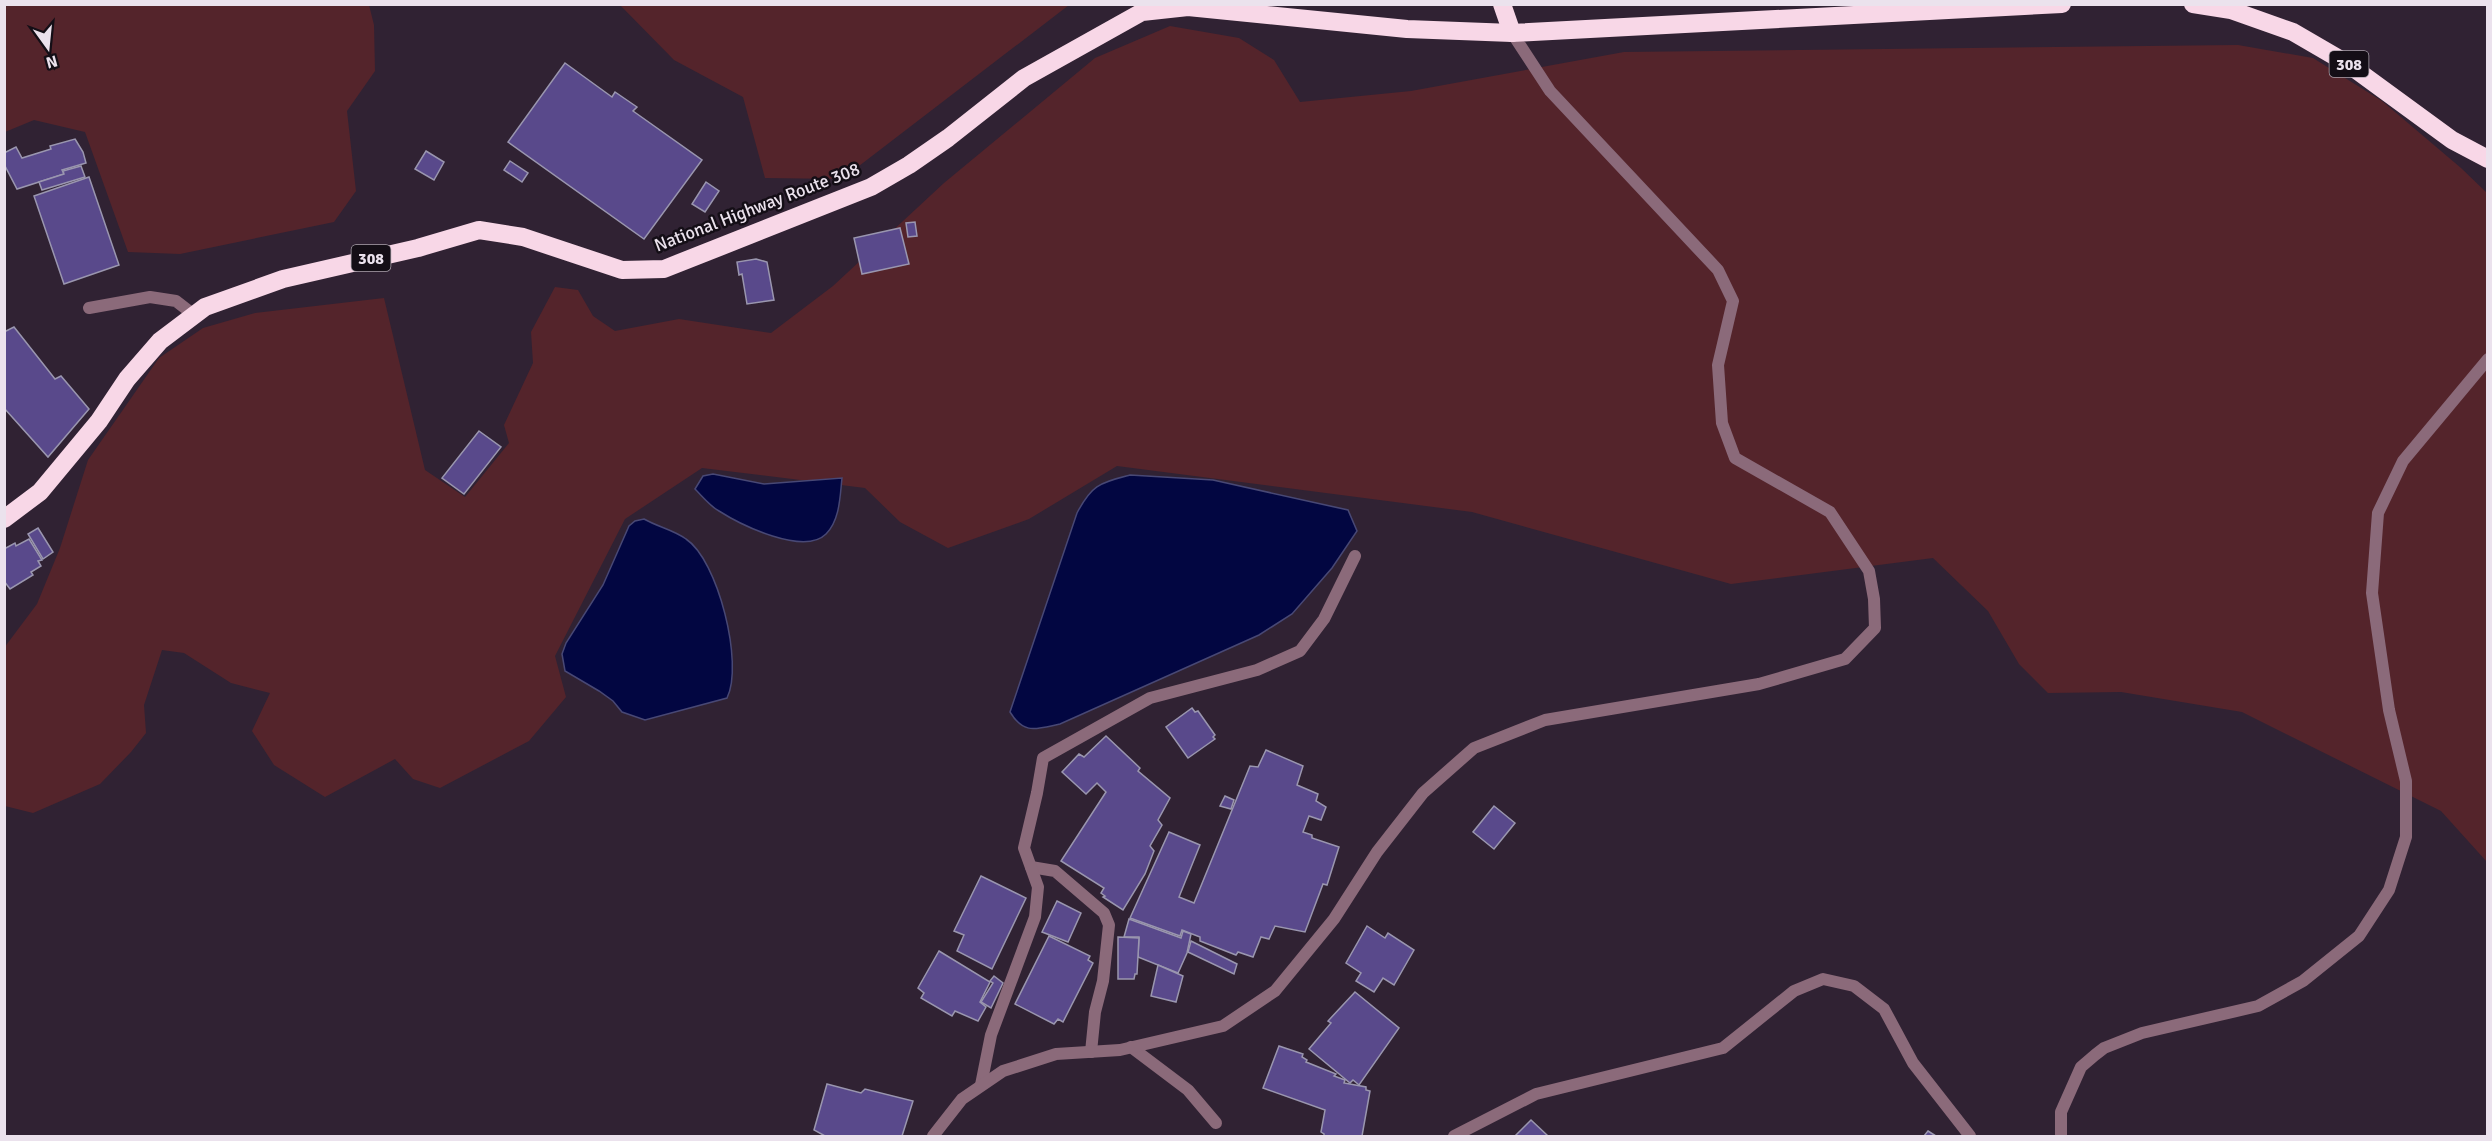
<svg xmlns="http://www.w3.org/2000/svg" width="2492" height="1141" font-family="Signika,sans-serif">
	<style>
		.green { fill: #54242b }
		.water { fill: #020641; stroke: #484875; stroke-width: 1.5 }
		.building { fill: #59498b; stroke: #9a96af; stroke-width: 1.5 }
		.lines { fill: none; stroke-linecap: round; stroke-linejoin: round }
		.lane { stroke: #8b6a7a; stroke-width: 12 }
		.street { stroke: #8b6a7a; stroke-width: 12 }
		.highway { stroke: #f8d7e7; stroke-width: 18 }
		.labels { text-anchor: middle; stroke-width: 5; stroke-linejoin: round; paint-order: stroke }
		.shield { fill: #140e16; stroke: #aaa2ac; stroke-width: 1.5 }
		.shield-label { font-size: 16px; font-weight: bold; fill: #ebe2ed }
		.street-label { font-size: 18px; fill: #ebe2ed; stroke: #140e16 }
	</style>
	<rect width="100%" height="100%" fill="#302233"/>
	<g class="green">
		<polygon points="5,4 369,5 374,25 375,71 347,111 356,191 334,222 180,254 128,252 85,132 34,120 5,132"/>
		<polygon points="620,5 1069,5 842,179 765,178 743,97 674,60"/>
		<polygon points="1170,26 1239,38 1274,60 1300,102 1411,91 1624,52 2238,45 2313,58 2382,101 2461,168 2487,193 2487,862 2441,811 2242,712 2121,692 2048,693 2019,664 1988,611 1933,558 1731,584 1472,512 1117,466 1029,519 948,548 900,522 865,488 702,468 625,519 555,656 566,697 529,741 440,788 413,779 395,759 325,797 274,765 252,731 270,693 231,683 184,653 162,650 144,705 146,733 131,752 100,784 33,813 5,806 4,648 37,604 60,548 88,460 159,358 203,328 255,313 384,298 425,470 465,497 509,443 504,425 533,363 531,332 555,287 578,290 593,316 615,331 679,319 771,333 833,286 944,183 1095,58"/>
	</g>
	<g class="water">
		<path d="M713 474 764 484 842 478C840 496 840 520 826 534 804 556 741 525 719 511 710 506 703 497 695 489L703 476Z"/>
		<path d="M1130 475 1213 480 1348 510 1357 531 1332 568 1292 614 1259 635 1060 724C1036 729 1024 735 1010 712L1077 513C1092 484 1100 483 1130 475Z"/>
		<path d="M644 519C658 527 674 530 686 539 718 560 744 664 727 698L645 720 622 712 613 701 599 691 565 671 562 654 566 643 603 585 629 526 635 521Z"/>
	</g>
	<g class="building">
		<polygon points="565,63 612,97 615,92 637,107 633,111 702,160 644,239 508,142"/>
		<polygon points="75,139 83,152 86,163 62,170 64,174 17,189 4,164 4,153 16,147 22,158 51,149 50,146"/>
		<polygon points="426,151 444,162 434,180 415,169"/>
		<polygon points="510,161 528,173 522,182 504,170"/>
		<polygon points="81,166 85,177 42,190 39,182 64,174 63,171"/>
		<polygon points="89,177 119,265 64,284 34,196"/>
		<polygon points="706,182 719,191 705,212 692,204"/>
		<polygon points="915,222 917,236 908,237 906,223"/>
		<polygon points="900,228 909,264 862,274 854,238"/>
		<polygon points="756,259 767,262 774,300 747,304 742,274 739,275 737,262"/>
		<polygon points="14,327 55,379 61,376 89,409 48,457 4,408 4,332"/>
		<polygon points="479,431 501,447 464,494 442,478"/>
		<polygon points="38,528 53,552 43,559 28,534"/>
		<polygon points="29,539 42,560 38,561 41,566 31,572 33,575 10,589 4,581 4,549 15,543 16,546"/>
		<polygon points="1192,708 1195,712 1198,711 1215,735 1213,737 1215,739 1188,758 1166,727"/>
		<polygon points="1106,736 1140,768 1138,771 1170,798 1158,820 1162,825 1150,846 1154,851 1145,874 1123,910 1103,897 1105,896 1101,893 1104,888 1061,861 1106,792 1097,783 1086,794 1062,772 1079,754 1084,757"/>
		<polygon points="1266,750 1303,766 1297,785 1318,794 1316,801 1326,807 1321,820 1309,816 1303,832 1312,835 1312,838 1339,847 1327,885 1323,884 1305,932 1275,926 1269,939 1261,937 1253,957 1238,952 1236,955 1200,941 1200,937 1182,930 1180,936 1130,918 1169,832 1200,845 1179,897 1194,903 1250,766 1258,767"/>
		<polygon points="1225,796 1234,800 1231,809 1220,806"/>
		<polygon points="1494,806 1515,823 1494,849 1473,832"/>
		<polygon points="981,876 1026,898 992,969 957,951 964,935 954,931"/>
		<polygon points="1057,901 1081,913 1068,942 1042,932"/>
		<polygon points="1129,919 1181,938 1183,931 1191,934 1187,953 1178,973 1138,957 1139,937 1124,937"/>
		<polygon points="1367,926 1385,938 1388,933 1414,950 1394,985 1383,978 1374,992 1356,981 1361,973 1346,963"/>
		<polygon points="1049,936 1090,956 1088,960 1093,963 1063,1022 1058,1019 1054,1024 1015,1004"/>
		<polygon points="1118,937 1139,938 1137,974 1135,974 1134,979 1118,979"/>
		<polygon points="1191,941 1237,964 1234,974 1188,952"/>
		<polygon points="939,951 990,982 980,1002 986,1007 978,1021 955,1011 952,1016 921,998 924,993 918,988"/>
		<polygon points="1158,965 1183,976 1176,1002 1151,996"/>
		<polygon points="994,976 1003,983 991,1008 981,1002 993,983 990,981"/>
		<polygon points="1355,992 1399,1028 1359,1085 1353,1080 1350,1083 1309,1049 1331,1023 1328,1021"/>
		<polygon points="1279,1046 1303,1054 1302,1057 1307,1060 1306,1062 1336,1074 1334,1076 1345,1080 1344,1083 1366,1087 1366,1090 1370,1091 1362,1136 1324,1136 1324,1134 1321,1132 1325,1110 1263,1088"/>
		<polygon points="827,1084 861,1093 865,1089 913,1101 902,1136 825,1136 814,1130"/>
		<polygon points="1531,1120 1548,1136 1515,1136"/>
		<polygon points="1928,1131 1936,1136 1924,1136"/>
	</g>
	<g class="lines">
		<g class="lane">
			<polyline points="89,308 150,297 176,301 194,315"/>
			<polyline points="1031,867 1055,871 1104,913 1109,925 1103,981 1095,1012 1091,1052"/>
			<polyline points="1131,1047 1188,1090 1216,1123"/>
			<polyline points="981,1085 991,1035 1035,917 1038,887 1024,848 1037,793 1043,758 1150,698 1257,670 1300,651 1324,619 1355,556"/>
		</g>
		<g class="street">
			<polyline points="933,1136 962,1099 1003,1071 1056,1054 1120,1050 1223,1026 1275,991 1334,919 1377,852 1423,793 1474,748 1545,720 1759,684 1845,659 1875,628 1874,599 1869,571 1830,512 1735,458 1722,423 1718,365 1733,301 1718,270 1550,91 1512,33"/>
			<polyline points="1454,1136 1536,1094 1723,1048 1794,991 1823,979 1854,986 1884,1009 1913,1063 1970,1136"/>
			<polyline points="2061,1136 2061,1112 2081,1067 2095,1055 2104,1048 2142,1033 2258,1006 2303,981 2359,936 2389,890 2406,837 2406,781 2389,710 2372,593 2378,513 2403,461 2488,359"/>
		</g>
		<g class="highway">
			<polyline points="1502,4 1512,33"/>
			<polyline points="2193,4 2231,10 2293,32 2348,64 2452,140 2488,159"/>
			<polyline points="4,519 40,492 99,421 127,379 160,341 205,307 283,279 418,248 479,230 523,237 622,270 664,269 871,187 909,165 948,138 1024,78 1142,12 1188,7 1407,29 1512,33 2062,4"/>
		</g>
	</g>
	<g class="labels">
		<g class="shield">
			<rect x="2329.5" y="51" width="39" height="26" rx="4.5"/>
			<rect x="351.5" y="245" width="39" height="26" rx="4.5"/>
		</g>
		<g class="shield-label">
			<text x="2349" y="70">308</text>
			<text x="371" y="264">308</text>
		</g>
		<g class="street-label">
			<text transform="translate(757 207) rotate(-21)" y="6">National Highway Route 308</text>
		</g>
	</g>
	<rect width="2492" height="1141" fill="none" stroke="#ebe2ed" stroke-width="12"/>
	<g transform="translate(48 48) rotate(165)" stroke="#140e16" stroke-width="4.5" paint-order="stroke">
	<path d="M0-4.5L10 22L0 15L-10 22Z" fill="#ebe2ed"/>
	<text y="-9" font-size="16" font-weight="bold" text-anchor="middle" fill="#ebe2ed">N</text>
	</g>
</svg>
